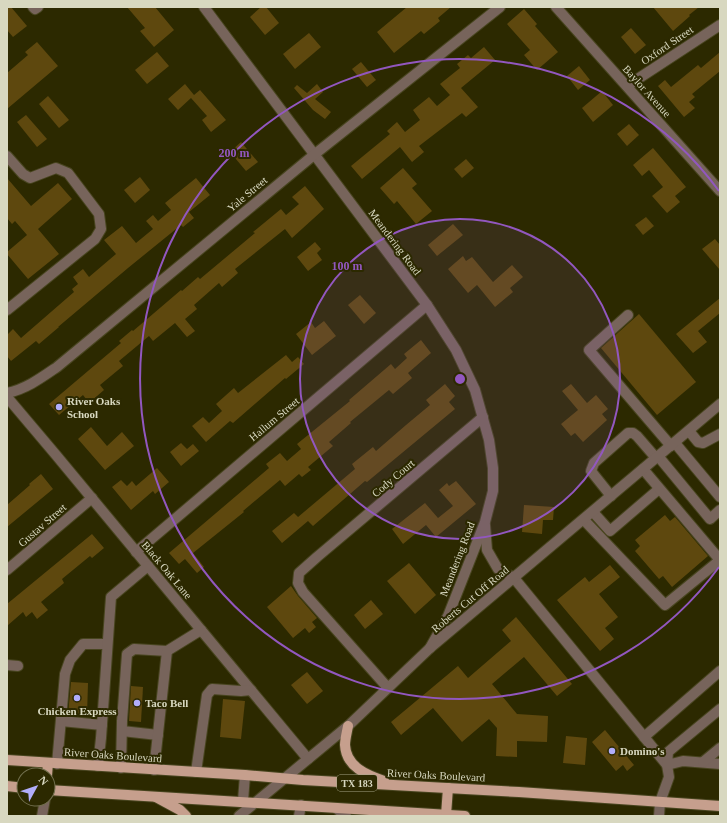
<svg xmlns="http://www.w3.org/2000/svg" width="727" height="823" font-family="Georgia,serif">
	<style>
		.building { fill: #5e480e }
		.lines { fill: none; stroke-linecap: round; stroke-linejoin: round }
		.minor-casing { stroke: #48451f; stroke-width: 12 }
		.major-casing { stroke: #48451f; stroke-width: 12 }
		.minor { stroke: #77645b; stroke-width: 10 }
		.major { stroke: #c69f8d; stroke-width: 10 }
		.ring { fill: none; stroke: #9257bf; stroke-width: 2 }
		.poi-dot { fill: #b1adfa; stroke: #2c2900; stroke-width: 1.5 }
		.labels { text-anchor: middle; stroke-width: 4; stroke-linejoin: round; paint-order: stroke }
		.shield { fill: #2c2900; stroke: #a4a486; stroke-width: 1 }
		.shield-label { font-size: 10px; font-weight: bold; fill: #d8d8c0 }
		.street-label { font-size: 11px; fill: #d8d8c0; stroke: #2c2900 }
		.poi-label { font-size: 11px; font-weight: bold; fill: #d8d8c0; stroke: #2c2900; text-anchor: start }
		.centre { fill: #9257bf; stroke: #2c2900; stroke-width: 2 }
		.ring-label { font-size: 12px; text-anchor: middle; font-weight: bold; fill: #9257bf; stroke: #2c2900; stroke-width: 4; stroke-linejoin: round; paint-order: stroke }
	</style>
	<rect width="100%" height="100%" fill="#2c2900"/>
	<g class="building">
		<polygon points="7,7 11,7 27,26 13,37 7,30"/>
		<polygon points="127,7 155,7 174,30 154,47 140,31 145,28"/>
		<polygon points="261,7 266,7 279,23 265,35 250,17"/>
		<polygon points="407,7 451,7 438,18 440,21 424,34 421,31 394,53 377,32"/>
		<polygon points="653,7 699,7 689,15 690,16 673,31"/>
		<polygon points="524,9 537,24 535,26 558,52 537,70 524,55 530,50 507,24"/>
		<polygon points="631,28 646,45 635,54 621,37"/>
		<polygon points="309,33 321,47 295,69 283,54"/>
		<polygon points="37,42 58,66 7,109 7,73 28,55 25,52"/>
		<polygon points="484,47 495,60 461,88 478,107 466,117 462,113 419,146 424,152 412,162 400,147 362,179 351,166 390,134 387,131 397,122 405,132 420,120 413,110 429,97 437,106 450,95 440,84 460,68 457,64 468,55 471,58"/>
		<polygon points="157,52 169,66 147,84 135,70"/>
		<polygon points="720,52 720,71 692,94 695,97 689,102 695,108 684,117 658,86 665,80 671,87 698,65 701,68"/>
		<polygon points="361,62 376,80 367,87 352,69"/>
		<polygon points="579,66 590,80 578,90 567,76"/>
		<polygon points="185,84 194,95 200,90 226,120 211,132 202,120 207,116 191,98 178,110 168,99"/>
		<polygon points="317,84 323,92 315,99 331,112 325,119 313,110 294,88 297,85 307,93"/>
		<polygon points="602,91 613,105 593,122 582,108"/>
		<polygon points="48,96 69,120 59,128 39,104"/>
		<polygon points="26,115 47,139 37,147 17,122"/>
		<polygon points="629,124 639,135 627,146 617,134"/>
		<polygon points="241,142 258,162 246,171 230,152"/>
		<polygon points="653,148 686,187 675,196 680,202 667,213 652,196 663,187 649,170 642,176 633,165"/>
		<polygon points="466,159 474,168 462,178 454,169"/>
		<polygon points="403,168 417,184 412,188 432,211 416,224 397,201 394,204 380,188"/>
		<polygon points="140,177 150,190 135,203 124,190"/>
		<polygon points="7,178 31,206 58,183 72,199 38,229 59,254 28,279 7,254 7,252 27,235 15,221 12,224 7,218"/>
		<polygon points="196,178 210,195 189,212 194,218 183,227 181,225 128,268 58,327 59,327 39,344 36,341 11,361 7,356 7,335 13,329 21,338 74,292 72,289 78,284 73,277 83,269 89,277 116,254 104,240 122,226 136,243 153,229 146,221 153,215 158,221 171,210 165,203"/>
		<polygon points="305,186 324,209 292,238 285,229 235,269 238,273 222,287 219,283 194,305 197,309 185,319 195,331 187,337 175,323 153,341 149,336 119,361 123,366 100,385 104,390 89,403 83,395 59,415 49,404 121,343 119,341 132,330 133,331 181,290 182,291 198,277 200,279 255,233 253,232 281,209 286,215 299,204 292,197"/>
		<polygon points="646,217 654,226 643,235 635,225"/>
		<polygon points="453,224 463,235 437,256 428,245"/>
		<polygon points="715,239 720,245 720,270 702,249"/>
		<polygon points="315,242 321,249 317,253 322,260 308,271 297,257"/>
		<polygon points="463,256 466,261 472,257 493,282 512,265 523,277 510,288 513,292 495,307 477,285 468,293 448,269"/>
		<polygon points="360,295 376,313 364,324 348,305"/>
		<polygon points="720,298 720,313 698,331 707,342 693,353 676,334"/>
		<polygon points="639,314 696,382 657,415 601,348"/>
		<polygon points="324,321 336,336 312,355 296,334 311,322 315,328"/>
		<polygon points="421,340 431,353 408,373 412,378 393,394 389,390 350,422 351,423 329,442 333,446 308,467 311,470 302,477 299,474 285,486 280,480 243,511 244,512 193,553 204,567 197,573 185,559 179,564 169,553 269,468 266,464 280,453 287,461 301,449 297,444 350,401 349,400 391,364 395,369 407,358 404,354"/>
		<polygon points="286,355 292,362 298,357 304,364 286,379 285,378 233,423 230,421 206,442 192,426 203,417 209,423 222,411 216,404 234,388 238,393"/>
		<polygon points="445,384 455,396 449,402 455,409 367,482 365,481 313,526 308,521 282,543 272,531 294,513 298,517 355,469 352,464 373,447 376,451 406,425 430,405 426,400"/>
		<polygon points="571,384 587,403 596,395 608,409 602,414 607,420 583,442 575,433 571,436 561,424 578,410 562,391"/>
		<polygon points="91,427 107,446 122,432 134,446 105,470 78,439"/>
		<polygon points="181,443 187,449 193,444 199,451 181,466 170,452"/>
		<polygon points="157,468 169,482 155,494 153,491 131,510 112,487 121,480 127,486 132,481 136,486"/>
		<polygon points="41,474 53,489 7,527 7,505 30,485 29,484"/>
		<polygon points="456,481 476,504 436,537 426,525 403,544 392,529 425,503 438,518 453,506 439,490 447,483 449,486"/>
		<polygon points="524,505 554,507 553,520 543,520 542,534 522,532"/>
		<polygon points="665,515 670,521 675,517 708,556 672,587 663,576 659,579 635,551 640,546 635,540"/>
		<polygon points="92,534 104,548 92,558 90,556 62,579 64,583 41,602 48,610 37,619 32,612 26,617 23,612 7,626 7,604"/>
		<polygon points="409,563 436,595 415,614 387,581"/>
		<polygon points="610,565 620,577 599,594 618,617 605,628 614,639 600,651 557,600 585,577 589,582"/>
		<polygon points="291,586 298,596 317,618 312,622 316,627 309,633 305,628 293,638 267,607"/>
		<polygon points="371,600 383,614 365,629 354,615"/>
		<polygon points="516,617 572,684 557,696 524,657 492,684 517,714 548,716 547,742 517,741 517,757 496,756 497,728 489,719 462,742 433,708 401,735 391,722 458,666 468,678 511,641 502,630"/>
		<polygon points="307,672 323,691 307,704 291,685"/>
		<polygon points="71,682 88,683 87,716 68,715"/>
		<polygon points="131,686 143,687 141,722 129,721"/>
		<polygon points="223,699 245,701 241,739 220,737"/>
		<polygon points="605,730 634,765 627,771 623,765 616,771 592,742"/>
		<polygon points="566,736 587,738 585,765 563,763"/>
	</g>
	<g class="lines">
		<g class="minor-casing">
			<g id="minor">
				<polyline points="33,7 35,9 38,7"/>
				<polyline points="204,7 427,305 456,350 475,390 489,440 493,468 493,491 485,522 448,616 430,648"/>
				<polyline points="556,7 720,191"/>
				<polyline points="627,86 720,25"/>
				<polyline points="7,156 23,174 30,178 56,168 68,173 99,214 101,229 95,239 7,310"/>
				<polyline points="628,315 589,350 671,446"/>
				<path d="M7 393C26 389 41 378 57 367L315 154 500 7"/>
				<polyline points="7,397 56,455 308,759"/>
				<polyline points="689,431 698,442 703,443 720,434"/>
				<polyline points="675,443 720,497"/>
				<polyline points="658,456 710,519 720,510"/>
				<polyline points="611,496 591,471 594,463 628,433 633,433 637,436 656,458"/>
				<polyline points="593,512 610,531 659,489"/>
				<polyline points="584,520 665,605 720,560 643,469"/>
				<polyline points="485,525 487,550 498,569 514,578 667,765 669,777 660,802 659,816"/>
				<polyline points="136,552 427,305"/>
				<polyline points="7,570 92,498"/>
				<polyline points="7,665 18,666"/>
				<polyline points="388,688 303,592 298,583 299,573 317,557 483,417"/>
				<polyline points="720,709 668,752 667,765 683,761 720,764"/>
				<polyline points="61,721 102,725"/>
				<polyline points="122,731 158,735"/>
				<polyline points="644,737 720,671"/>
				<polyline points="703,762 720,748"/>
				<polyline points="57,764 65,674 70,660 83,644 107,644"/>
				<polyline points="98,766 101,738 111,597 148,566"/>
				<polyline points="121,768 122,721 127,654 134,649 167,651"/>
				<polyline points="154,770 167,651 201,630"/>
				<polyline points="196,772 207,695 212,689 241,691 251,690"/>
				<polyline points="243,801 245,775"/>
				<polyline points="336,808 346,816"/>
				<polyline points="42,816 45,799"/>
				<polyline points="239,816 348,726 430,648 720,404"/>
				<polyline points="299,816 301,805"/>
			</g>
		</g>
		<g class="major-casing">
			<g id="major">
				<path d="M348 726C347 732 345 739 345 745 346 767 367 775 384 781"/>
				<polyline points="7,760 245,775 303,780 519,792 720,806"/>
				<polyline points="47,775 48,763"/>
				<polyline points="7,786 24,788"/>
				<polyline points="48,790 465,816"/>
				<polyline points="156,797 180,810 186,816"/>
				<polyline points="446,815 448,788"/>
			</g>
		</g>
		<use href="#minor" class="minor"/>
		<use href="#major" class="major"/>
	</g>
	<circle cx="460" cy="379" r="160" fill="#9257bf" fill-opacity=".12"/>
	<g class="ring">
		<circle cx="460" cy="379" r="160"/>
		<path d="M719 567A320 320 0 1 1 719 191"/>
	</g>
	<g class="poi-dot">
		<circle cx="59" cy="407" r="4"/>
		<circle cx="77" cy="698" r="4"/>
		<circle cx="137" cy="703" r="4"/>
		<circle cx="612" cy="751" r="4"/>
	</g>
	<g class="labels">
		<rect class="shield" x="337" y="775" width="40" height="16" rx="3"/>
		<g class="shield-label">
			<text x="357" y="787">TX 183</text>
		</g>
		<g class="street-label">
			<text transform="translate(667 45) rotate(-34)" y="4">Oxford Street</text>
			<text transform="translate(647 91) rotate(48)" y="4">Baylor Avenue</text>
			<text transform="translate(247 194) rotate(-40)" y="4">Yale Street</text>
			<text transform="translate(395 242) rotate(53)" y="4">Meandering Road</text>
			<text transform="translate(274 419) rotate(-40)" y="4">Hallum Street</text>
			<text transform="translate(393 478) rotate(-40)" y="4">Cody Court</text>
			<text transform="translate(42 525) rotate(-41)" y="4">Gustav Street</text>
			<text transform="translate(457 559) rotate(-69)" y="4">Meandering Road</text>
			<text transform="translate(167 570) rotate(50)" y="4">Black Oak Lane</text>
			<text transform="translate(470 599) rotate(-40)" y="4">Roberts Cut Off Road</text>
			<text transform="translate(113 755) rotate(4)" y="4">River Oaks Boulevard</text>
			<text transform="translate(436 775) rotate(3)" y="4">River Oaks Boulevard</text>
		</g>
		<g class="poi-label">
			<text x="67" y="405">River Oaks<tspan x="67" dy="13">School</tspan></text>
			<text x="145" y="707">Taco Bell</text>
			<text x="77" y="715" text-anchor="middle">Chicken Express</text>
			<text x="620" y="755">Domino's</text>
		</g>
	</g>
	<circle cx="460" cy="379" r="6" class="centre"/>
	<g class="ring-label">
		<text x="234" y="157">200 m</text>
		<text x="347" y="270">100 m</text>
	</g>
	<rect width="727" height="823" fill="none" stroke="#d8d8c0" stroke-width="16"/>
	<g transform="translate(36 787) rotate(50)"><circle r="19" fill="#2c2900" stroke="#716f4d"/>
	<path d="M0-3L7 15L0 10L-7 15Z" fill="#b1adfa"/>
	<text y="-6" font-size="11" font-weight="bold" text-anchor="middle" fill="#d8d8c0">N</text>
	</g>
</svg>
